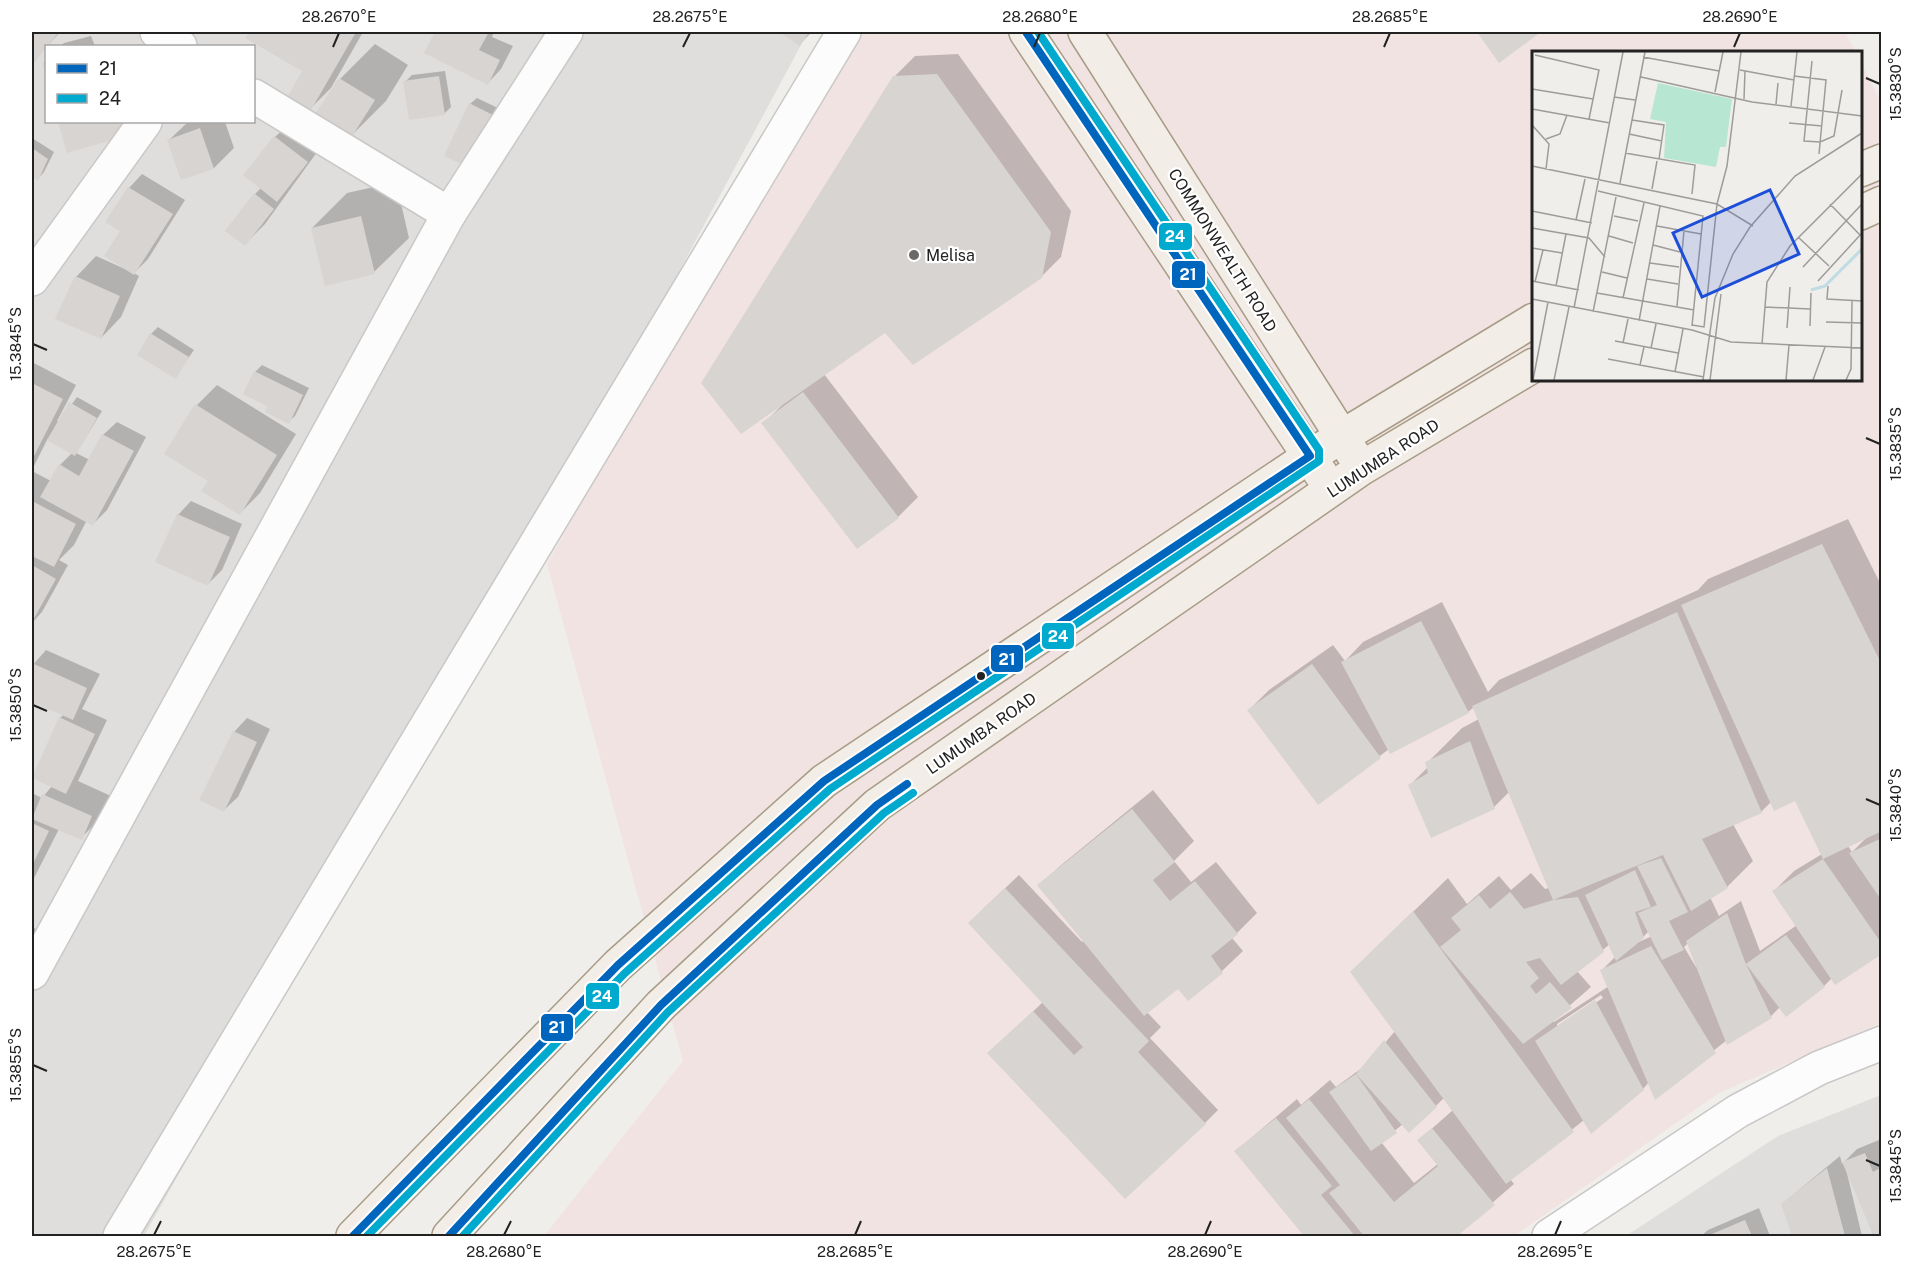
<svg xmlns="http://www.w3.org/2000/svg" width="1913" height="1268" font-family="'Public Sans',sans-serif">
	<style>
		.residential { fill: #dfdedc; fill-rule: evenodd }
		.commercial { fill: #f1e3e1 }
		.shadow { fill: #0003; fill-rule: evenodd }
		.building { fill: #d7d4d2 }
		.lines { fill: none; stroke-linecap: round; stroke-linejoin: round }
		.minor-casing { stroke: #c9c8c7; stroke-width: 36 }
		.major-casing { stroke: #a79c86; stroke-width: 36 }
		.minor { stroke: #fdfcfc; stroke-width: 33 }
		.major { stroke: #f3ede7; stroke-width: 33 }
		.bus-1-casing { stroke: #fff; stroke-width: 12 }
		.bus-2-casing { stroke: #fff; stroke-width: 12 }
		.bus-1 { stroke: #0065bd; stroke-width: 8 }
		.bus-2 { stroke: #00a9ce; stroke-width: 8 }
		.ticks { fill: none; stroke: #222; stroke-width: 2 }
		.poi-dot { fill: #6a6968; stroke: #fff; stroke-width: 2 }
		.bus-dot { fill: #222; stroke: #fff; stroke-width: 2 }
		.labels { text-anchor: middle; stroke-width: 4.5; stroke-linejoin: round; paint-order: stroke }
		.street-label { font-size: 16px; fill: #222; stroke: #fff }
		.poi-label { font-size: 16px; fill: #222; stroke: #fff; text-anchor: start }
		.inset-river { fill: none; stroke: #bfdbe3; stroke-width: 3 }
		.inset-road { fill: none; stroke: #9e9c9b; stroke-width: 1.5 }
		.view { fill: #1d4ed8; fill-opacity: 0.15; stroke: #1d4ed8; stroke-width: 3 }
		.inset-edge { fill: none; stroke: #222; stroke-width: 3 }
		.line-badge { stroke: #fff; stroke-width: 2 }
		.badge-label { font-size: 16px; text-anchor: middle; font-weight: bold; fill: #fff }
		.neatline { fill: none; stroke: #222; stroke-width: 2 }
		.ticks-label { font-size: 15px; text-anchor: middle; fill: #222 }
	</style>
	<rect width="100%" height="100%" fill="#f0eeeb"/>
	<g class="residential">
		<path d="M32 32H808L502 600 144 1236H32ZM46 46H254V122H46Z"/>
		<polygon points="1881,1095 1881,1236 1626,1236 1778,1136"/>
	</g>
	<polygon class="commercial" points="848,32 1845,32 1856,52 1534,52 1534,380 1860,380 1861,62 1882,104 1881,1023 1719,1093 1514,1236 544,1236 683,1061 547,564 776,152"/>
	<g class="shadow">
		<polygon points="32,32 60,32 34,61 32,60"/>
		<polygon points="251,32 363,32 331,88 311,108 304,70 247,38"/>
		<polygon points="436,32 494,32 492,37 513,46 501,69 488,83 426,53"/>
		<polygon points="782,32 812,32 800,44"/>
		<polygon points="1479,32 1538,32 1499,61"/>
		<polygon points="91,36 95,46 60,46 64,43"/>
		<polygon points="375,44 408,65 386,101 351,136 340,79"/>
		<polygon points="958,54 1071,211 1061,257 1041,277 885,331 824,374 918,497 898,517 763,424 782,405 894,77 915,56"/>
		<polygon points="445,71 451,107 445,113 405,82 412,75"/>
		<polygon points="477,98 500,109 476,160 470,104"/>
		<polygon points="60,122 140,122 68,151"/>
		<polygon points="188,122 225,122 234,148 214,168 182,178 169,140"/>
		<polygon points="289,124 320,148 265,224 245,244 255,194 261,188 275,137"/>
		<polygon points="32,138 54,152 44,172 38,179 32,175"/>
		<polygon points="142,174 185,200 148,259 134,273 139,276 121,317 101,338 76,277 96,256 125,269 122,230 129,188"/>
		<polygon points="396,182 409,238 374,272 312,228 347,193"/>
		<polygon points="158,327 194,350 175,377 151,334"/>
		<polygon points="32,362 76,385 57,421 59,422 77,397 102,411 76,453 90,460 103,435 117,422 146,437 107,510 93,524 87,520 74,545 59,560 68,565 42,612 32,623 32,471 51,481 60,465 72,453 48,438 32,470"/>
		<polygon points="262,365 309,388 295,416 288,422 269,405 245,393 255,372"/>
		<polygon points="217,385 296,434 260,493 240,513 210,481 166,454 197,405"/>
		<polygon points="191,501 242,524 222,570 208,584 178,515"/>
		<path d="M1848 519 1882 587V952L1832 978 1824 986 1780 1007 1771 1016 1727 1040 1655 1097 1649 1082 1643 1089 1584 1120 1510 1179 1514 1184 1454 1236H1306L1236 1151 1297 1099 1301 1105 1330 1080 1336 1087 1366 1065 1395 1031 1386 938 1448 878 1467 904 1499 876 1511 890 1531 873 1545 889 1549 888 1509 792 1494 807 1431 836 1410 785 1428 767 1427 763 1462 728 1479 719 1474 707 1468 712 1389 749 1318 803 1249 710 1269 690 1333 645 1345 661 1363 642 1442 602 1488 692 1499 680 1698 590 1708 579ZM1795 799 1822 854 1794 871 1774 891 1797 925 1760 951 1741 901 1719 916 1710 897 1727 887 1753 861 1733 824 1761 812 1771 802ZM1867 837 1852 852 1848 846ZM1649 931 1652 936 1639 942H1638ZM1688 943 1697 966 1696 967 1684 947ZM1610 944 1616 956 1602 970 1609 986 1554 1022 1553 1020 1591 987 1577 971ZM1601 995 1603 998 1557 1027V1024ZM1444 1098 1453 1110 1419 1140 1438 1164 1414 1183 1381 1142 1403 1124 1410 1131Z"/>
		<polygon points="46,650 100,674 82,709 107,720 78,781 111,796 101,818 81,838 59,829 32,882 32,793 42,798 52,786 60,718 64,714 32,700 32,666"/>
		<polygon points="247,718 270,729 238,797 224,810 234,732"/>
		<polygon points="1153,790 1194,841 1174,861 1191,882 1216,862 1257,913 1232,938 1243,951 1222,971 1188,999 1178,987 1147,1012 1161,1027 1150,1038 1218,1110 1205,1123 1003,1040 1043,1002 983,909 1019,875 1082,942 1084,940 1039,886 1060,866"/>
		<polygon points="32,927 38,930 32,942"/>
		<polygon points="1879,1140 1882,1147 1882,1236 1874,1236 1845,1165 1862,1236 1794,1236 1782,1204 1840,1156 1842,1164 1857,1149"/>
		<polygon points="1759,1208 1770,1236 1701,1236 1708,1230"/>
	</g>
	<g class="building">
		<polygon points="32,32 59,32 34,63 32,62"/>
		<polygon points="249,32 356,32 311,110 288,96 302,71 245,38"/>
		<polygon points="435,32 447,34 448,32 489,32 479,50 500,60 488,85 424,53"/>
		<polygon points="779,32 809,32 800,46"/>
		<polygon points="1477,32 1541,32 1499,63"/>
		<polygon points="46,62 46,76 42,63"/>
		<polygon points="937,74 1051,232 1042,278 913,365 885,333 741,434 701,383 893,76"/>
		<polygon points="439,76 445,115 409,120 403,81"/>
		<polygon points="339,78 375,100 351,138 315,114"/>
		<polygon points="469,103 495,116 470,168 444,156"/>
		<polygon points="58,122 125,122 129,135 67,153"/>
		<polygon points="200,128 214,169 181,180 167,140"/>
		<polygon points="274,136 308,162 277,202 243,175"/>
		<polygon points="32,148 48,159 38,181 32,177"/>
		<polygon points="128,187 173,214 134,275 104,256 120,231 105,222"/>
		<polygon points="254,193 274,209 245,246 225,231"/>
		<polygon points="361,216 375,274 325,286 311,228"/>
		<polygon points="75,276 120,296 101,339 55,319"/>
		<polygon points="150,333 189,357 176,379 137,355"/>
		<polygon points="254,371 303,395 289,424 265,412 267,406 243,394"/>
		<polygon points="32,383 63,399 32,460"/>
		<polygon points="803,392 899,518 857,549 761,423"/>
		<polygon points="69,402 97,418 75,456 47,440"/>
		<polygon points="195,404 277,455 240,515 201,491 208,481 164,454"/>
		<polygon points="102,434 134,451 93,526 40,497 59,464 79,476"/>
		<polygon points="32,501 76,524 54,567 32,556"/>
		<polygon points="177,514 230,537 208,586 155,562"/>
		<polygon points="1822,544 1882,665 1882,831 1823,859 1795,801 1774,811 1681,605"/>
		<polygon points="32,565 56,579 32,622"/>
		<polygon points="1677,612 1762,813 1702,839 1728,888 1691,911 1663,855 1553,900 1472,706"/>
		<polygon points="1421,621 1469,713 1390,754 1341,662"/>
		<polygon points="32,663 87,688 73,720 32,702"/>
		<polygon points="1312,664 1381,758 1318,805 1247,710"/>
		<polygon points="59,717 95,734 66,794 32,778"/>
		<polygon points="233,731 257,742 224,812 199,800"/>
		<polygon points="1470,741 1495,809 1431,838 1408,785 1428,773 1425,762"/>
		<polygon points="42,794 92,816 82,840 32,819"/>
		<polygon points="1132,809 1175,862 1153,880 1170,901 1195,881 1238,934 1211,956 1223,973 1188,1001 1178,989 1144,1016 1037,885"/>
		<polygon points="32,823 49,831 32,866"/>
		<polygon points="1882,838 1882,901 1849,853"/>
		<polygon points="1661,858 1688,912 1669,921 1684,950 1662,960 1638,913 1657,905 1637,866"/>
		<polygon points="1823,859 1882,944 1882,954 1835,985 1772,891"/>
		<polygon points="1635,870 1651,907 1635,912 1644,938 1616,961 1585,895"/>
		<polygon points="1005,888 1149,1041 1138,1052 1206,1124 1125,1199 987,1053 1033,1011 1074,1055 1083,1047 968,923"/>
		<polygon points="1510,892 1524,909 1553,900 1578,897 1604,952 1561,985 1540,958 1526,962 1539,978 1530,986 1536,994 1550,982 1572,1008 1523,1044 1440,947 1461,930 1451,918 1479,895 1490,909"/>
		<polygon points="1413,911 1574,1132 1506,1184 1350,972"/>
		<polygon points="1727,913 1745,962 1772,1018 1727,1045 1686,941"/>
		<polygon points="1786,935 1825,987 1786,1017 1746,964"/>
		<polygon points="1651,946 1716,1053 1655,1100 1600,970"/>
		<polygon points="1595,1000 1644,1090 1591,1134 1535,1041"/>
		<polygon points="1384,1040 1437,1107 1409,1133 1356,1074"/>
		<polygon points="1356,1074 1397,1133 1371,1151 1329,1092"/>
		<polygon points="1309,1099 1394,1202 1438,1166 1417,1140 1432,1128 1495,1205 1457,1236 1364,1236 1329,1193 1340,1185 1286,1118"/>
		<polygon points="1276,1118 1332,1186 1321,1195 1355,1236 1304,1236 1234,1151"/>
		<polygon points="1865,1153 1873,1172 1882,1167 1882,1236 1874,1236 1842,1162"/>
		<polygon points="1827,1168 1845,1236 1792,1236 1781,1204"/>
		<polygon points="1745,1220 1752,1236 1707,1236"/>
	</g>
	<g class="lines">
		<g class="minor-casing">
			<g id="minor">
				<polyline points="157,32 180,46"/>
				<polyline points="254,96 449,214"/>
				<polyline points="32,279 145,122"/>
				<polyline points="32,973 449,214 566,32"/>
				<polyline points="120,1236 844,32"/>
				<polyline points="1549,1236 1738,1111 1819,1068 1882,1043"/>
			</g>
		</g>
		<g class="major-casing">
			<g id="major">
				<polyline points="1026,32 1321,474"/>
				<polyline points="1085,32 1353,454"/>
				<polyline points="1860,170 1882,161"/>
				<polyline points="1860,213 1882,203"/>
				<polyline points="353,1236 618,965 824,781 1310,456 1534,320"/>
				<polyline points="449,1236 661,1005 877,805 1362,468 1534,365"/>
			</g>
		</g>
		<use href="#minor" class="minor"/>
		<use href="#major" class="major"/>
		<g class="bus-1-casing">
			<g id="bus-1">
				<polyline points="353,1236 618,965 824,781 1310,456 1026,32"/>
				<polyline points="449,1236 661,1005 877,805 907,784"/>
			</g>
		</g>
		<g class="bus-2-casing">
			<g id="bus-2">
				<polyline points="367,1236 625,973 830,789 1319,461 1319,450 1038,32"/>
				<polyline points="463,1236 668,1012 884,813 913,793"/>
			</g>
		</g>
		<use href="#bus-1" class="bus-1"/>
		<use href="#bus-2" class="bus-2"/>
	</g>
	<path class="ticks" d="M333 47 339 33M683 47 690 33M1034 47 1040 33M1384 47 1390 33M1734 47 1740 33M1866 78 1880 84M33 344 47 350M1866 438 1880 444M33 705 47 711M1866 799 1880 805M33 1065 47 1071M1866 1160 1880 1166M154 1235 161 1221M504 1235 511 1221M855 1235 861 1221M1205 1235 1211 1221M1555 1235 1561 1221"/>
	<circle class="poi-dot" cx="914" cy="255" r="6"/>
	<circle class="bus-dot" cx="981" cy="676" r="5"/>
	<g class="labels">
		<g class="street-label">
			<text transform="translate(1223 250) rotate(58)" y="6">COMMONWEALTH ROAD</text>
			<text transform="translate(1383 458) rotate(-33)" y="6">LUMUMBA ROAD</text>
			<text transform="translate(981 733) rotate(-35)" y="6">LUMUMBA ROAD</text>
		</g>
		<g class="poi-label">
			<text x="926" y="261">Melisa</text>
		</g>
	</g>
	<g transform="translate(1532 51)">
		<rect width="330" height="330" fill="#f0eeeb"/>
		<path d="M126 32 200 48 194 96H188L184 116 132 107 134 71 118 68Z" fill="#b7e6d2"/>
		<path class="inset-river" d="M279 239 293 235 330 198"/>
		<path class="inset-road" d="M3 4 67 19 57 68M111 6 187 20M280 10 272 90 288 91 302 85 310 39M208 19 262 29M262 25 294 29 287 103M109 26 220 51 330 65M0 38 61 48M183 41 191 1M82 46 103 49M212 48 213 20M244 53 246 32M259 55 265 1M0 58 78 72M100 69 132 74 127 108M257 72 290 75M0 74 17 93 14 118M97 83 130 90M14 88 28 83 35 64M93 102 163 114 160 143M0 115 185 153 221 175M88 132 113 1M120 138 125 110M66 140 171 165 160 275M298 153 328 184M0 160 60 172M82 165 106 170M44 169 53 128M125 175 169 183M0 177 57 187 73 206M77 185 101 192M266 186 297 215M121 194 148 201M0 197 30 202M118 212 147 216M271 216 330 153M70 221 95 227M115 228 146 233M0 230 47 239M286 230 330 182M3 231 11 199M24 235 34 183M296 235 295 248 330 250M65 242 162 259M91 247 112 152M0 248 160 279 199 291 330 297M145 255 152 180M233 256 278 258M42 257 91 1M61 261 84 146M107 270 128 155M294 271 330 272M160 274 172 276 185 153 195 115 209 1M278 275 279 242M255 277 258 236M83 290 146 302M91 292 96 268M230 293 235 231 258 195 330 123M119 297 124 273M76 308 172 326M108 314 112 296M143 321 151 278M1 329 16 251M22 329 37 256M171 329 183 247 201 203 218 176 263 125 330 82M178 329 189 243M254 329 257 294M281 329 293 296M314 329 319 318 320 250"/>
		<path class="view" d="M238 139 267 203 170 246 141 182Z"/>
		<rect width="330" height="330" class="inset-edge"/>
	</g>
	<g class="line-badge">
		<rect x="1158" y="222" width="35" height="29" rx="6" fill="#00a9ce"/>
		<rect x="1171" y="260" width="35" height="29" rx="6" fill="#0065bd"/>
		<rect x="1041" y="622" width="34" height="28" rx="6" fill="#00a9ce"/>
		<rect x="990" y="644" width="34" height="29" rx="6" fill="#0065bd"/>
		<rect x="585" y="982" width="35" height="28" rx="6" fill="#00a9ce"/>
		<rect x="540" y="1013" width="34" height="29" rx="6" fill="#0065bd"/>
	</g>
	<g class="badge-label">
		<text x="1175" y="242">24</text>
		<text x="1188" y="280">21</text>
		<text x="1058" y="642">24</text>
		<text x="1007" y="665">21</text>
		<text x="602" y="1002">24</text>
		<text x="557" y="1033">21</text>
	</g>
	<rect width="1913" height="1268" fill="none" stroke="#ffffff" stroke-width="66"/>
	<rect x="45" y="45" width="210" height="78" fill="#ffffff" stroke="#a7a7a7" stroke-width="1.5"/>
	<rect x="57" y="64" width="30" height="9" fill="#0065bd" stroke="#a7a7a7" stroke-width="1.5"/>
	<text x="99" y="75" font-size="18" fill="#222222">21</text>
	<rect x="57" y="94" width="30" height="9" fill="#00a9ce" stroke="#a7a7a7" stroke-width="1.5"/>
	<text x="99" y="105" font-size="18" fill="#222222">24</text>
	<rect x="33" y="33" width="1847" height="1202" class="neatline"/>
	<g class="ticks-label">
		<text x="339" y="22">28.2670°E</text>
		<text x="690" y="22">28.2675°E</text>
		<text x="1040" y="22">28.2680°E</text>
		<text x="1390" y="22">28.2685°E</text>
		<text x="1740" y="22">28.2690°E</text>
		<text transform="translate(1896 84) rotate(-90)" y="5">15.3830°S</text>
		<text transform="translate(16 344) rotate(-90)" y="5">15.3845°S</text>
		<text transform="translate(1896 444) rotate(-90)" y="5">15.3835°S</text>
		<text transform="translate(16 705) rotate(-90)" y="5">15.3850°S</text>
		<text transform="translate(1896 805) rotate(-90)" y="5">15.3840°S</text>
		<text transform="translate(16 1065) rotate(-90)" y="5">15.3855°S</text>
		<text transform="translate(1896 1166) rotate(-90)" y="5">15.3845°S</text>
		<text x="154" y="1257">28.2675°E</text>
		<text x="504" y="1257">28.2680°E</text>
		<text x="855" y="1257">28.2685°E</text>
		<text x="1205" y="1257">28.2690°E</text>
		<text x="1555" y="1257">28.2695°E</text>
	</g>
</svg>
